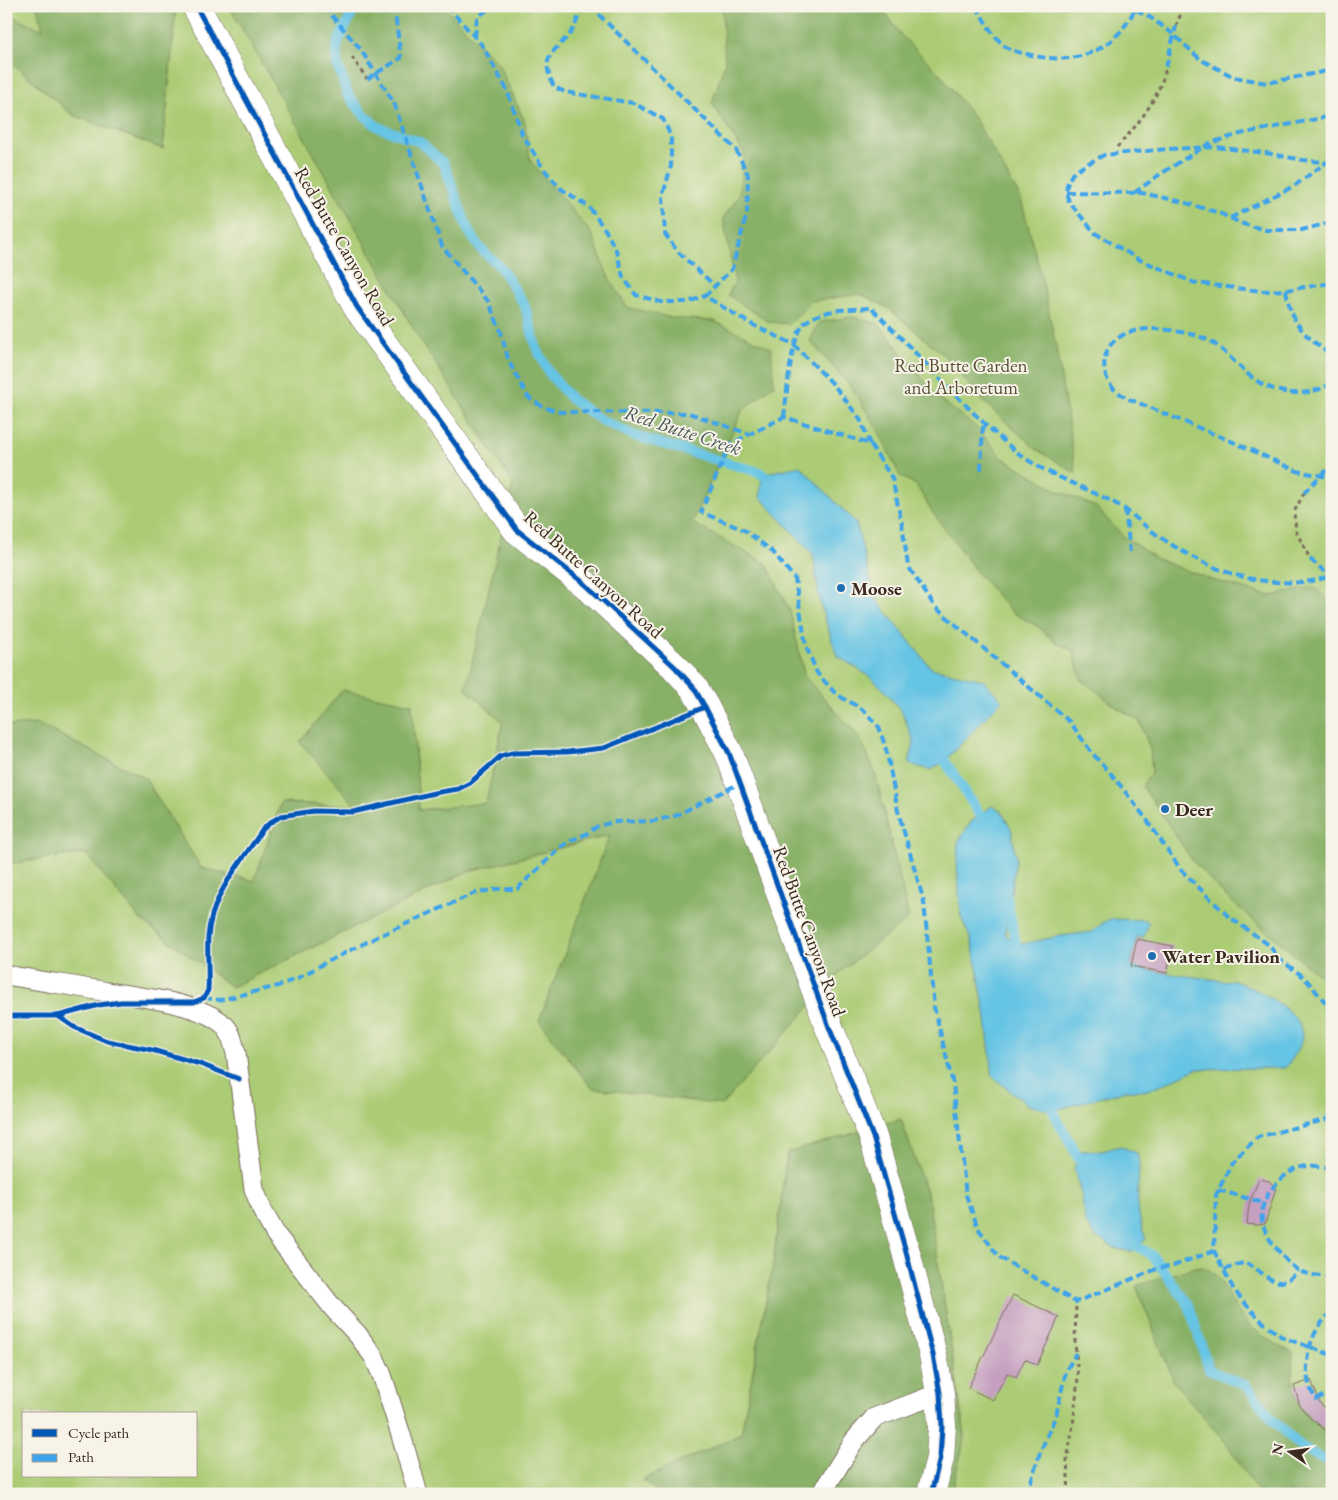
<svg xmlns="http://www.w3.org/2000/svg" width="1338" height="1500" font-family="'EB Garamond',serif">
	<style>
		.green { fill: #abcc74; stroke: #737b49; fill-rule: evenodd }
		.forest { fill: #88b066; stroke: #626d42 }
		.water { fill: #66c4e4; stroke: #507781 }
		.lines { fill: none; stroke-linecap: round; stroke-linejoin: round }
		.stream { stroke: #66c4e4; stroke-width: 10 }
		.building { fill: #c49fc0 }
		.lane-casing { stroke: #7a6c5c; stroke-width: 21 }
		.street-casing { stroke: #7a6c5c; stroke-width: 29 }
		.path { stroke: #7a6c5c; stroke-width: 3; stroke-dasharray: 4 4; stroke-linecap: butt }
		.lane { stroke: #fff; stroke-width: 19 }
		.street { stroke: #fff; stroke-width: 28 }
		.quiet { stroke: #3fa3ea; stroke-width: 4; stroke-dasharray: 8 4; stroke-linecap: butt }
		.cycleway-casing { stroke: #f7f3e8; stroke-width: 8 }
		.cycleway { stroke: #0057b8; stroke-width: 5 }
		.poi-dot { fill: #1f6fb2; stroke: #f7f3e8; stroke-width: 2 }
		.labels { text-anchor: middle; stroke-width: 4; stroke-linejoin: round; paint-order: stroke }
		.street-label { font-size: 19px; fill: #3b2a1e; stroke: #f7f3e8 }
		.park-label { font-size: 19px; fill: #575234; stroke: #f7f3e8 }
		.poi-label { font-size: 19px; font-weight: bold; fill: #3b2a1e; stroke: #f7f3e8; text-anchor: start }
		.water-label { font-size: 20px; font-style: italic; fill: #485859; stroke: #f7f3e8 }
	</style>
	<rect width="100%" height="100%" fill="#f7f3e8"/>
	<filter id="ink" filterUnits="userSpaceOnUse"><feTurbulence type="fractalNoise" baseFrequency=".02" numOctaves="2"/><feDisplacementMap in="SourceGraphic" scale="10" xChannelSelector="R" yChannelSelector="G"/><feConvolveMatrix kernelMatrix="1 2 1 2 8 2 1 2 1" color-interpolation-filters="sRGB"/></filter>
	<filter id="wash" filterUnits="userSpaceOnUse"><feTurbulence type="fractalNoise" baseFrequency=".0096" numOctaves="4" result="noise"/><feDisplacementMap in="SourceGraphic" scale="20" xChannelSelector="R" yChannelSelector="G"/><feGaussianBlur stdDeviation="1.12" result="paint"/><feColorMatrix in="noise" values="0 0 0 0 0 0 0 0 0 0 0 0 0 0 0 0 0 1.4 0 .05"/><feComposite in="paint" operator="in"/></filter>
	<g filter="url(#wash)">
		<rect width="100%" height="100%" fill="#eee8cf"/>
		<g class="green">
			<polygon points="6,6 37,6 43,30 6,14"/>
			<path d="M176 6H1332V1494H951L965 1437 928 1198 901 1120 787 1153 773 1265 741 1434 642 1480 661 1494H6V864L85 853 141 920 232 987 466 872 611 835 539 1021 841 971 503 722 486 804 419 810 412 704 357 806 281 803 255 881 201 868 145 778 38 724 6 726V58L73 115 163 149ZM24 1414H196V1476H24Z"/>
		</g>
		<g class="forest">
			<polygon points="37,6 176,6 163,149 73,115 6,58 6,14 43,30"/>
			<polygon points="229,6 443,6 499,65 525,122 530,160 592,234 608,276 627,307 672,318 714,321 771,348 774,385 743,409 692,523 766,563 790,611 805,677 860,738 875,772 909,918 841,971 722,1105 592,1088 539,1021 610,835 466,872 232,987 141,920 85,853 6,864 6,726 38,724 145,778 201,868 254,881 281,803 356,806 300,742 342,690 412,704 419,810 486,803 503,722 466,689 513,484 417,335"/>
			<polygon points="722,6 878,6 883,10 901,35 940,74 976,121 1021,199 1042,279 1057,352 1076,473 1036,449 985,403 944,355 888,308 860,294 812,301 789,324 769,322 728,295 735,282 723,218 739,196 744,154 712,103 725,62"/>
			<polygon points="852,317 879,324 937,397 977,428 1003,458 1057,490 1096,507 1122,535 1157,559 1212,580 1270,596 1314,587 1332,603 1332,994 1329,984 1224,895 1191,859 1159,810 1142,786 1152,772 1150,749 1139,720 1119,709 1081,679 1072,650 1057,643 1037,626 1012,612 978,574 933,513 916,485 900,476 879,432 852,388 810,341 819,322"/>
			<polygon points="901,1119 928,1198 965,1437 951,1494 661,1494 642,1480 741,1434 773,1265 787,1153"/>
			<path d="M1203 1267C1220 1273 1225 1291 1234 1305 1237 1311 1243 1318 1248 1323 1259 1336 1278 1345 1293 1353 1292 1370 1292 1389 1299 1405 1304 1415 1317 1423 1326 1430L1332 1423V1494H1259L1227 1444 1174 1382 1136 1286 1192 1268Z"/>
		</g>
		<g class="water">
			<polygon points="800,466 856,523 875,598 931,668 983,680 1002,700 945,761 931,770 909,764 914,742 902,712 887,693 871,677 837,656 820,603 813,554 760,497 762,474"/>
			<path d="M992 806 1000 810 1011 828 1016 858 1005 934 1017 945 1060 936 1092 932 1104 922 1112 919 1146 920 1149 923 1143 938 1137 937 1131 966C1159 973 1188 976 1218 980 1223 981 1228 980 1233 981 1253 986 1302 1011 1302 1035 1302 1048 1293 1058 1285 1068L1196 1069 1160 1086 1145 1091 1127 1090 1052 1111 1028 1105 993 1077 985 1012 978 973 972 942 961 917 957 866 958 842 971 822Z"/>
			<path d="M1120 1146 1137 1153C1141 1167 1138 1174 1138 1188 1137 1205 1139 1223 1146 1239L1131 1252 1115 1248 1096 1237 1085 1222 1082 1199 1074 1168 1081 1151H1102Z"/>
		</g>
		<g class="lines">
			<g class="stream">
				<polyline points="356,6 338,42 336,52 337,64 348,95 364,115 378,127 420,142 444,164 468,230 480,248 501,268 525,306 536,347 549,373 571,399 601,420 635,436 759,472 772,482"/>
				<polyline points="940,748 945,761 988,827"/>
				<polyline points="1006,896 1019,958"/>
				<path d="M1050 1099C1055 1125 1075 1144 1083 1169"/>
				<polyline points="1125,1239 1152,1255 1189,1305 1209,1370 1247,1386 1272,1419 1300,1446 1332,1465"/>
			</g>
		</g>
		<g id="blocks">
			<g class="building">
				<polygon points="1137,939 1173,946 1167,973 1131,966"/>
				<polygon points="1259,1179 1269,1181 1276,1188 1265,1224 1256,1225 1247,1224 1249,1204"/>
				<polygon points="1013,1295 1059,1317 1037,1365 1025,1359 1016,1377 1007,1373 993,1400 968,1388"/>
				<polygon points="1311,1380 1320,1403 1332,1418 1332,1423 1326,1430 1311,1419 1300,1406 1294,1386"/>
			</g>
		</g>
	</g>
	<g filter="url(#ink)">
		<use href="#blocks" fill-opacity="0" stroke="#7a6c5c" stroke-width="1"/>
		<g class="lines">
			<g class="lane-casing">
				<g id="lane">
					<path d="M6 975C40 981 74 986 108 992 139 997 201 1003 224 1025 232 1032 233 1044 236 1053L254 1189 263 1212 276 1235 333 1308 358 1335 374 1357 382 1375 401 1435 418 1494"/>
					<polyline points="821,1494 854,1441 874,1418 940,1393"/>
				</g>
			</g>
			<g class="street-casing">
				<polyline id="street" points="196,6 357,307 517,530 585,584 675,667 694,688 705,707 729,753 829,1027 873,1137 906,1252 933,1355 940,1393 942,1426 940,1458 931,1494"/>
			</g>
			<g class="path">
				<polyline points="1176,26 1184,6"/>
				<polyline points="352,57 367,79"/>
				<path d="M1117 147C1138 125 1160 97 1166 67"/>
				<polyline points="1304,493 1294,512 1296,531 1310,559"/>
				<polyline points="1069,1494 1067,1460 1073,1426 1078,1378 1075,1342 1076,1302"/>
			</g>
			<use href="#lane" class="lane"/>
			<use href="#street" class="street"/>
			<g class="quiet">
				<polyline points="324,6 361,50 394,103 442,246 488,301 500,329 509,362 528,397 543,407 560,412 689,413 749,434"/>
				<polyline points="447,6 482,45 507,90 522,134 543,168 560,188 589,207 606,231 616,250 623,277 636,295 661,302 688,302 705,296"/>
				<path d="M582 6C579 15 575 28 569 35 550 56 540 56 554 87L565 92 633 103 663 119 671 137V166L663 195 665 234 678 252 715 286"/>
				<polyline points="590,6 736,150 748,175 747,213 732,269 705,296 749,323 793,344 833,384 860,419 870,444"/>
				<path d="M976 6C985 21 992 36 1006 47 1012 52 1024 53 1031 55 1064 63 1097 58 1120 32 1126 25 1131 17 1135 9"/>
				<polyline points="1125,6 1135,9 1151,18 1173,34 1201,60 1234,77 1267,83 1332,70"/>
				<polyline points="475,37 477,17 489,9 513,6"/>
				<polyline points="1166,67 1176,26"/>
				<polyline points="367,79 401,58 394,6"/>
				<polyline points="1332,163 1303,160 1266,153 1215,147 1168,149 1104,155 1085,165 1072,174 1067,185 1066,192 1069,202 1095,233 1138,259 1195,283 1261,291 1286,290 1332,283"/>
				<polyline points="1066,192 1142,193 1183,202 1219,213 1243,224 1266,230 1302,230 1332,222"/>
				<polyline points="1134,193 1159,175 1210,143 1240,134 1332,116"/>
				<polyline points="1230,218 1294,186 1327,162"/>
				<path d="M1286 290C1291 324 1304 336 1332 355"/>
				<path d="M1332 383C1308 398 1276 396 1253 378 1239 368 1228 353 1213 343 1204 337 1192 334 1181 332 1162 328 1135 326 1118 338 1100 350 1100 377 1116 391 1120 394 1125 396 1129 399L1238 444 1297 471 1332 478"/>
				<path d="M784 417C787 396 790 333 807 321 823 309 852 309 871 308 919 354 962 406 1013 449 1044 475 1085 486 1120 506 1130 512 1139 521 1149 529 1187 557 1228 579 1276 582 1295 583 1314 583 1332 575"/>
				<polyline points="981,470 983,422"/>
				<polyline points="1304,493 1319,477 1332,466"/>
				<polyline points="1125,509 1130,552"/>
				<polyline points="1310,559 1332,578"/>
				<polyline points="204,998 220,1000 278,986 298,978 325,963 377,937 475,893 497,889 517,889 561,847 572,840 586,834 598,826 614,822 653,821 675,816 740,783"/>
				<polyline points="1332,1120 1328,1119 1258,1137 1232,1162 1216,1195 1214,1251 1234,1290 1249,1308 1265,1324 1282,1337 1332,1355"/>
				<path d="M1332 1168C1325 1167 1316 1165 1309 1166 1296 1167 1284 1175 1276 1184 1252 1210 1261 1231 1281 1254 1286 1260 1292 1267 1298 1270 1309 1276 1320 1276 1332 1277"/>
				<polyline points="1218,1190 1264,1203"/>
				<polyline points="1214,1251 1173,1266 1159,1268 1076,1302 999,1257 978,1228 966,1195 953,1084 934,1007 924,902 898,811 887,753 879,727 862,709 836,694 817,673 806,646 795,579 773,552 746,531 701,512 730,444 784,417 870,444 892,478 902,524 908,566 935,607 1070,722 1092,753 1113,776 1147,820 1181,870 1228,916 1269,945 1279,959 1304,977 1330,1008 1331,1105 1328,1119"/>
				<path d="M1224 1270 1245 1262C1264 1271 1279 1297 1298 1270"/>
				<path d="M1332 1312C1308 1331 1298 1373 1316 1399L1332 1392"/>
				<polyline points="417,1490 424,1494"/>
				<polyline points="1027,1494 1040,1453 1056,1415 1066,1371 1076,1353"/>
			</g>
			<g class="cycleway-casing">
				<g id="cycleway">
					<polyline points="196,6 357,307 517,530 585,584 675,667 694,688 705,707 729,753 829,1027 873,1137 906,1252 933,1355 940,1393 942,1426 940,1458 931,1494"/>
					<path d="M6 1016H58L99 1005 121 1002H194L204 998 208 990C209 973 207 955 208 937 211 894 241 863 263 829L271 822 281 816 314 811 353 812 434 793 458 789 470 783 501 756 512 753 568 752 604 748 705 707"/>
					<polyline points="58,1016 74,1027 107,1041 152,1050 200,1064 239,1079"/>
				</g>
			</g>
			<use href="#cycleway" class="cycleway"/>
		</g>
	</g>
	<g class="poi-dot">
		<circle cx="841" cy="588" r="5"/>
		<circle cx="1165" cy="809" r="5"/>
		<circle cx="1152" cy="956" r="5"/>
	</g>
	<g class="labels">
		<g class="street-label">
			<text transform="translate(345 246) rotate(60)" y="7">Red Butte Canyon Road</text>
			<text transform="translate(594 574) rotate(42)" y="7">Red Butte Canyon Road</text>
			<text transform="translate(810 931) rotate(70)" y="7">Red Butte Canyon Road</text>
		</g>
		<g class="park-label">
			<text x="961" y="372">Red Butte Garden<tspan x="961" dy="22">and Arboretum</tspan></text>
		</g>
		<g class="poi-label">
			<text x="851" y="595">Moose</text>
			<text x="1175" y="816">Deer</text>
			<text x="1162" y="963">Water Pavilion</text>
		</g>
		<g class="water-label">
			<text transform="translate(683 430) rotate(18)" y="7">Red Butte Creek</text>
		</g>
	</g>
	<rect width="1338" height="1500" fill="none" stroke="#f7f3e8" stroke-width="25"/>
	<rect x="22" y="1412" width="175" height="65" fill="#f7f3e8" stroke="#aca397"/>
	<rect x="32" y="1429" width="25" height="8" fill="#0057b8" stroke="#aca397"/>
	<text x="68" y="1438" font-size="15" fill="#3b2a1e">Cycle path</text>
	<rect x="32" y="1454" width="25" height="8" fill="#3fa3ea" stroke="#aca397"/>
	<text x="68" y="1462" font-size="15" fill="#3b2a1e">Path</text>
	<g transform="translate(1290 1452) rotate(283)" stroke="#f7f3e8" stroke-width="4" paint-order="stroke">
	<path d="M0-4L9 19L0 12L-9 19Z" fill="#3b2a1e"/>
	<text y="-8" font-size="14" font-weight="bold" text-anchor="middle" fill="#3b2a1e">N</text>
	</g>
</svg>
